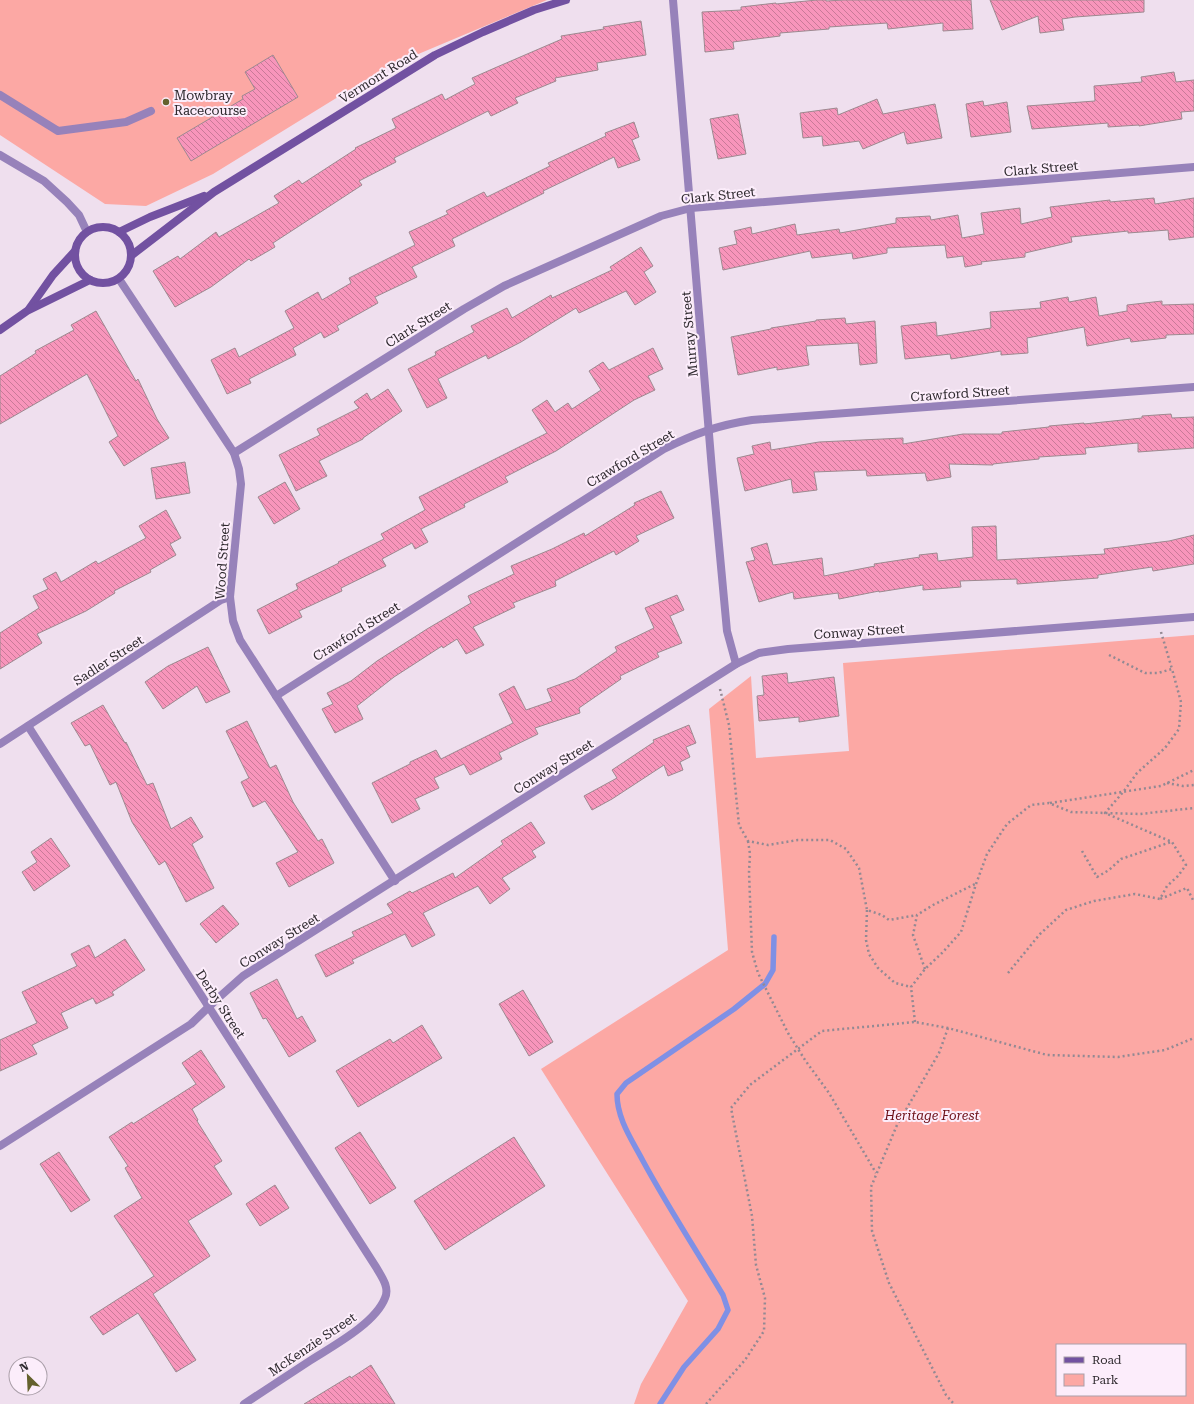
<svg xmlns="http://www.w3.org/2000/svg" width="1194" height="1404" font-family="'Roboto Serif',serif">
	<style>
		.green { fill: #fca8a4; fill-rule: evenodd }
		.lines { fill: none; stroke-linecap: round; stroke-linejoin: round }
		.stream { stroke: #7f90e5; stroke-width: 5.5 }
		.building { fill: url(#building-back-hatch); stroke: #9d8990 }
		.path { stroke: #938993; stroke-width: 2.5; stroke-dasharray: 2 3; stroke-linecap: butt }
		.lane { stroke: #9782ba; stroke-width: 8 }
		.street { stroke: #9782ba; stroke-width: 8 }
		.secondary { stroke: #7251a1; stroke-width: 8 }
		.poi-dot { fill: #65612e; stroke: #fcedfb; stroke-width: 1.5 }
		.labels { text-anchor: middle; stroke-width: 4; stroke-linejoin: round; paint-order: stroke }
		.street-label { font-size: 13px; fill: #2e292e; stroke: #fcedfb }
		.poi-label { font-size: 13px; fill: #2e292e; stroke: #fcedfb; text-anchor: start }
		.park-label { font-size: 13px; font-style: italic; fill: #6d1018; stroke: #fcedfb }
	</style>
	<defs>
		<pattern id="building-back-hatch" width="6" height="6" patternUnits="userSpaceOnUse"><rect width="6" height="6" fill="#f895bb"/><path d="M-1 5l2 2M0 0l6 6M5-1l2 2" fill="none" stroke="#c97a98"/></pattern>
	</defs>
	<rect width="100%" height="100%" fill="#efdfee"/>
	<g class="green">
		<polygon points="0,0 547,0 385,68 213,174 146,206 105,204 0,135"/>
		<path d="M1194 635V1404H634L641 1384 688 1301 541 1069 728 950 709 709 751 676 756 758 849 751 843 663ZM1057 1345H1185V1395H1057Z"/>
	</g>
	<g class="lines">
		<path class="stream" d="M660 1404 684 1367 718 1329 728 1310 723 1295C696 1250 668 1207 643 1161 632 1140 617 1119 617 1094L626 1083 734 1009 765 984 773 970 774 937"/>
	</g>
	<g class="building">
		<polygon points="817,0 826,0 826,1 844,0 971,0 973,29 943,31 943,23 888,29 887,23 829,27 829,29 780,33 780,36 733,42 734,49 705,52 702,12 741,10 741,7 776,3 776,4"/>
		<polygon points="990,0 1144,0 1144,12 1075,17 1062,19 1064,30 1040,33 1038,16 1002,30"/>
		<polygon points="641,21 646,55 597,63 598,70 555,78 556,81 515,98 518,103 491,116 488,111 394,158 396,162 359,181 362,185 273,243 275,247 251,261 249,259 211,287 175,307 153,271 178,256 180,259 216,232 219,237 279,203 274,196 299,180 302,184 356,149 355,148 396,128 392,119 442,94 445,100 475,84 472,78 497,67 562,39 561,36 604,29 603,27"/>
		<polygon points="273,55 298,97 191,161 177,138 243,99 242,96 255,89 245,72"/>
		<polygon points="1174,72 1176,82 1194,80 1194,111 1181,112 1182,119 1139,126 1139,125 1108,127 1108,123 1032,129 1027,106 1095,101 1094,86 1142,82 1141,77"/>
		<polygon points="877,99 883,114 935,104 942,138 907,144 904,132 863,149 859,141 823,146 822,136 803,138 800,113 837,108 838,115"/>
		<polygon points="983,101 984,106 1007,102 1011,132 971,137 966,104"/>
		<polygon points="738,114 746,154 718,159 710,119"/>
		<polygon points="634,122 639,137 632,140 640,160 618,168 614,157 543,191 544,193 452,239 455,246 412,267 417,277 375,297 378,303 337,326 339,330 324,338 321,332 293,348 296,355 249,379 251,383 227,394 211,360 235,348 239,357 294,328 285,311 318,292 322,300 351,283 349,278 415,245 409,232 448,214 446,211 484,192 487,197 550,166 548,163 606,136 605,133"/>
		<polygon points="1154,198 1155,204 1194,198 1194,237 1169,240 1168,230 1128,233 1128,231 1071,237 1072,242 1025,253 1025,257 981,262 982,264 965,267 963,256 947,258 945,245 887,248 887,253 853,259 852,253 812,258 810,251 723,270 719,248 737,244 734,231 751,227 752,234 795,224 797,235 839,229 840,233 896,223 896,218 930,216 931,220 958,215 962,238 984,234 981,213 1020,208 1021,224 1052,217 1050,207 1110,200 1110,202"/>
		<polygon points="641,247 653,266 644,272 656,292 635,305 626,291 579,313 576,308 521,342 488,359 486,355 438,379 447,398 427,408 408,369 436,355 435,352 474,332 471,326 507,308 512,318 551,295 552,298 612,270 610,267"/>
		<polygon points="1068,297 1069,302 1096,297 1099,316 1127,311 1127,305 1162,301 1162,305 1194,304 1194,334 1166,335 1166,338 1131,342 1130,338 1087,346 1084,327 1027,338 1028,353 1001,355 1001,351 951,359 950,354 905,359 901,326 936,322 937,336 991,328 990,312 1041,308 1040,302"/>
		<polygon points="96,311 136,381 138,379 157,419 169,438 124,466 109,442 118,436 87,374 0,424 0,376 36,353 35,351 74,330 71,325"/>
		<polygon points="845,318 846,324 875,321 877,363 860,365 858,343 806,346 809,365 777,370 777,367 738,375 731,337 771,329 771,328 816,321 816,320"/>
		<polygon points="653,348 663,369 648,376 655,390 634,400 556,451 505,477 508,482 464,504 465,507 421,529 428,542 415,549 412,543 382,559 386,566 341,588 342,591 299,611 302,617 269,634 257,610 298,589 296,584 339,563 338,562 384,539 381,534 425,510 419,497 547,433 532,410 547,400 555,412 568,403 572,409 601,390 589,371 603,362 609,370"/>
		<polygon points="388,389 402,411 363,438 363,439 319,461 327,476 296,491 279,455 320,435 317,429 359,408 354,402 367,393 371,400"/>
		<polygon points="1171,414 1172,418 1194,417 1194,448 1138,452 1138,443 1085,448 1086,454 1039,457 1039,459 993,464 993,465 949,464 951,477 927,481 925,473 867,476 866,470 814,472 817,490 793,493 791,479 745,491 737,458 754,454 752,446 770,442 771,450 819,442 903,438 903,444 963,434 1002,434 1002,432 1049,427 1049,426 1084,423 1084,424 1142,418 1142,416"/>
		<polygon points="185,462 190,493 156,499 151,468"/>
		<polygon points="285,482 300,509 274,524 258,497"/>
		<polygon points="661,491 674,518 636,536 639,541 616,555 614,551 555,581 556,586 513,603 515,607 473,627 484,645 466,654 457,639 443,648 442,646 394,677 357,706 363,719 335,733 322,709 333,704 327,693 351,681 377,661 427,629 471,603 468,596 514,574 511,566 552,549 584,533 585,536 635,505 634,503"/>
		<polygon points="166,510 181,538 170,544 176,555 150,570 151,572 114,591 115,593 86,611 37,634 42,643 0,669 0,633 39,608 33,596 48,589 43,579 56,572 61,582 96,561 98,564 146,538 139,526"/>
		<polygon points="996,526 997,560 1105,554 1104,549 1169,541 1194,535 1194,564 1153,571 1152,567 1098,575 1098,578 1017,584 1017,579 960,581 961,587 923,590 923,585 879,592 879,591 839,599 838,593 794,599 793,592 759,602 746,562 755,560 751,548 767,543 773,565 822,558 824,576 875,566 874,564 920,557 919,555 937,553 938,561 973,557 972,527"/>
		<polygon points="677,595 684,610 670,616 682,643 657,653 659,657 620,676 621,679 579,708 580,713 535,728 538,734 499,753 502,759 470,775 464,764 434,778 439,788 415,799 420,809 392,823 372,783 410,764 410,762 436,750 441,759 513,723 499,694 514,686 526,710 552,701 547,689 575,679 617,651 615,647 654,628 645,608"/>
		<polygon points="208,647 230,692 206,703 197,686 163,709 145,682 168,666"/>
		<polygon points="787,673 788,683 834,677 839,716 799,722 799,717 759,721 757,696 764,695 762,676"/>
		<polygon points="103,705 125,743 126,742 147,785 153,783 171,829 191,817 203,837 192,844 214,888 186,902 165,861 159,865 132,822 116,782 110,785 90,744 85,746 71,723"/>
		<polygon points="247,721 270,768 276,765 293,802 318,841 322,839 334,863 289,887 276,863 298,852 265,801 253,807 241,782 249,778 226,731"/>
		<polygon points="689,725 696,743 686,747 690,757 680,762 683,770 668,776 664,765 612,799 592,810 584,796 617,778 612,770 654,742 653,740"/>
		<polygon points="531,822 545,843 532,851 536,857 502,878 510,889 490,904 478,886 423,913 435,935 412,947 405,934 352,960 354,963 326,977 315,955 354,936 352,932 393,913 387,904 410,891 412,893 453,873 455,878 503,844 501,841"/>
		<polygon points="51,838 70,866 34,891 22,872 37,862 31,852"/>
		<polygon points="223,905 239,924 216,943 200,924"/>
		<polygon points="125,939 145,970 112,992 114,995 96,1004 93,998 61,1013 68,1028 32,1045 37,1054 0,1071 0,1040 37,1023 22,992 77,966 71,954 89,945 95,958"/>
		<polygon points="277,979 297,1019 302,1016 316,1041 289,1057 266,1018 263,1019 250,993"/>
		<polygon points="523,990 553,1042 529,1056 499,1004"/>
		<polygon points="422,1025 442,1058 358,1107 336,1071 390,1039 393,1043"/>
		<polygon points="201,1050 225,1087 192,1109 198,1120 197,1121 222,1161 214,1166 232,1194 188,1221 210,1256 153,1294 196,1360 176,1372 138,1313 103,1335 90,1317 154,1276 114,1216 142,1198 125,1168 128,1166 109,1137 132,1122 133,1124 196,1084 182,1063"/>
		<polygon points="360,1132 396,1188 370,1204 335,1148"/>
		<polygon points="514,1137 545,1186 445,1250 414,1201"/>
		<polygon points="59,1152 90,1200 71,1212 40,1164"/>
		<polygon points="275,1185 289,1208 260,1226 246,1204"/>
		<polygon points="371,1365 395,1404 304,1404 350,1376 351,1378"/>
	</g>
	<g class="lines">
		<g class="path">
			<polyline points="1161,632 1172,669"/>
			<polyline points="1109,655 1145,673 1158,673 1172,669 1181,702 1179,729 1165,748 1137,773 1124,791 1105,813 1172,842 1186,865 1178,876 1167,886 1160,899 1187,888 1194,902"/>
			<polyline points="720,689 729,725 739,825 748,841 768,845 798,840 830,840 846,849 859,868 867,910 882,915 889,920 917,915"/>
			<polyline points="1167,783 1183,786 1194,785"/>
			<polyline points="1050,803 1161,786 1194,770"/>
			<polyline points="748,841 750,854 749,872 752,952 758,973 788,1033 805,1060 829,1093 876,1173"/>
			<polyline points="1082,851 1097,877 1109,870 1121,859 1171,842"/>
			<polyline points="867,910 866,940 869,954 878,968 895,983 911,987"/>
			<polyline points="925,969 913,935 917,915 933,905 975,884"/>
			<polyline points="1008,973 1040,934 1066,910 1094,901 1135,894 1160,899"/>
			<polyline points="915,1022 911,987 925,969 942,953 961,932 976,884 987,854 1007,824 1031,805 1049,803 1071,812 1105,813 1140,814 1194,808"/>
			<polyline points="948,1028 939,1053 897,1125 871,1187 872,1231 889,1283 946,1395 954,1404"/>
			<polyline points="706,1404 745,1360 764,1331 765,1298 756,1265 752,1216 731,1108 750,1085 822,1031 915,1022 948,1028 1047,1055 1118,1057 1165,1050 1194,1038"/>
		</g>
		<polyline class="lane" points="0,95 58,131 126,122 151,111"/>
		<g class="street">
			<polyline points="673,0 712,470 727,631 736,664"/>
			<polyline points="0,155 44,181 67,202 79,215 87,232"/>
			<polyline points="119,279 234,453 239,469 241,484 230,597 233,621 240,640 395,881"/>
			<polyline points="234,453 464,309 504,286 661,216 691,208 1194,167"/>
			<path d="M276 696 664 449C694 434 718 425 752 420L1194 387"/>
			<path d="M28 726 376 1267C381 1276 390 1287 385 1298 375 1324 331 1347 308 1362 287 1376 265 1390 244 1404"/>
			<polyline points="0,744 221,600 230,597"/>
			<polyline points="0,1146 191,1024 216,1000 243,976 736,664 759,653 788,649 1194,617"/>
		</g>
		<g class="secondary">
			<circle cx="103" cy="255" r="28"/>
			<polyline points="119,232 150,217 204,196"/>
			<polyline points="132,255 214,192 435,55 483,32 534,10 566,0"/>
			<polyline points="29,309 53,275 75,251"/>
			<polyline points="0,330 27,311 90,280"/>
		</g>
	</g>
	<circle class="poi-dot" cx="166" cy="102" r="4"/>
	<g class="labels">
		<g class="street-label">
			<text transform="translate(378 76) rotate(-32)" y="5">Vermont Road</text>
			<text transform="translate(1041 168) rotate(-5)" y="5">Clark Street</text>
			<text transform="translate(718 195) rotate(-6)" y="5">Clark Street</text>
			<text transform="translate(418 324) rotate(-32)" y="5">Clark Street</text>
			<text transform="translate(689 334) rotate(-95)" y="5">Murray Street</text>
			<text transform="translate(960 393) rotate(-4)" y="5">Crawford Street</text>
			<text transform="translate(630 458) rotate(-31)" y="5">Crawford Street</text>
			<text transform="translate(222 561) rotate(-86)" y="5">Wood Street</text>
			<text transform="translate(356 631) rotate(-32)" y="5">Crawford Street</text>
			<text transform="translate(859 631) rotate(-4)" y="5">Conway Street</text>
			<text transform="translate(108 660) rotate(-33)" y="5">Sadler Street</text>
			<text transform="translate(553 766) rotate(-32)" y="5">Conway Street</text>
			<text transform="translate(279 940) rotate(-32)" y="5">Conway Street</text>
			<text transform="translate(221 1004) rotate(57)" y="5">Derby Street</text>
			<text transform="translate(312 1344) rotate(-34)" y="5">McKenzie Street</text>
		</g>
		<g class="poi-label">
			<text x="174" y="100">Mowbray<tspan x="174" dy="15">Racecourse</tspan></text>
		</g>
		<g class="park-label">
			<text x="932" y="1120">Heritage Forest</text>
		</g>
	</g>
	<rect x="1056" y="1344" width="130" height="52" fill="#fcedfb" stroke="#aa9fa9"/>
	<rect x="1064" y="1357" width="20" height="6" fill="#7251a1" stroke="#aa9fa9"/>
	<text x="1092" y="1364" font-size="12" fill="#2e292e">Road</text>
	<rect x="1064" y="1374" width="20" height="12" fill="#fca8a4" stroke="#aa9fa9"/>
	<text x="1092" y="1384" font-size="12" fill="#2e292e">Park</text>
	<g transform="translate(28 1376) rotate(336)"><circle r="19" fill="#fcedfb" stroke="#aa9fa9"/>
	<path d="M0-3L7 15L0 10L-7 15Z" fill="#65612e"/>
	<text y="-6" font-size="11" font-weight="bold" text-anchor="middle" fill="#2e292e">N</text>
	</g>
</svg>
